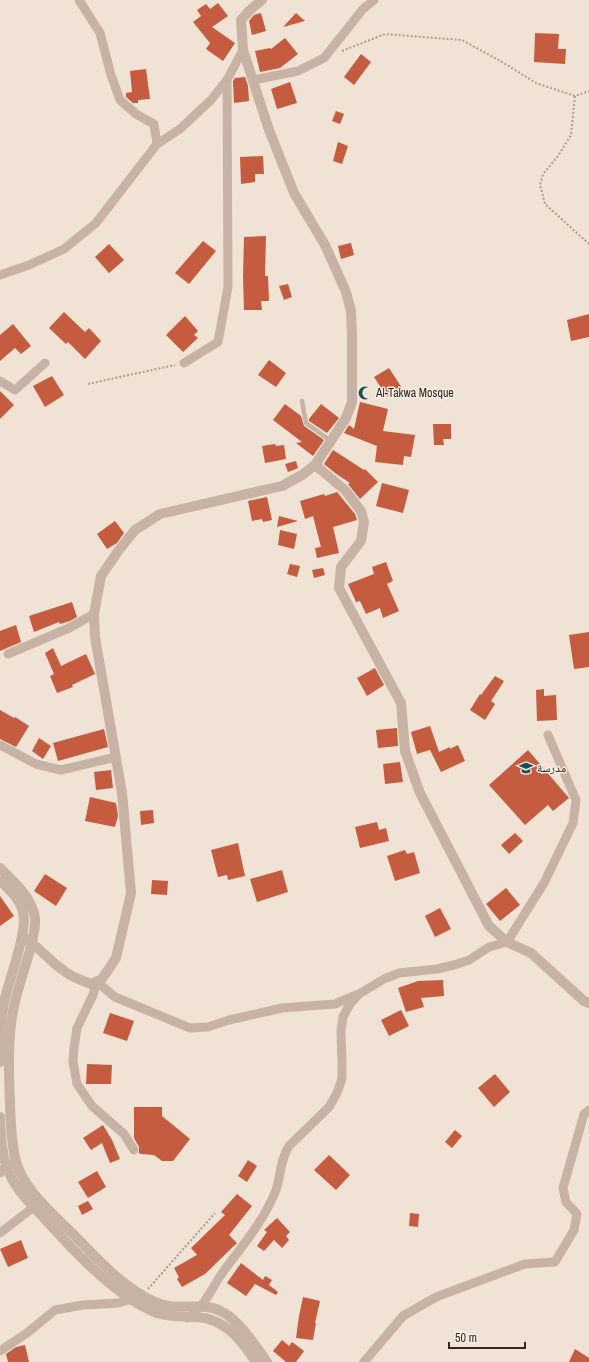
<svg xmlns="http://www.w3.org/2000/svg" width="589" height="1362" font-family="'Archivo Narrow','Noto Naskh Arabic',sans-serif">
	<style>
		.building { fill: #c55c3f }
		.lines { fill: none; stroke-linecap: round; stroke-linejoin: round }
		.path { stroke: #b39c8d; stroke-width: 2; stroke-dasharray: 2 2; stroke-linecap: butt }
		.service { stroke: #c7b2a3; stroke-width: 4.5 }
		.minor { stroke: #c7b2a3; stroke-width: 9 }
		.tertiary { stroke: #c7b2a3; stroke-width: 10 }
		.labels { text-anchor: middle; stroke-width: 3; stroke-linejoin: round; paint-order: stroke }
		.poi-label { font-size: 12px; fill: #322925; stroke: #f8ede2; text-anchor: start }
	</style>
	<rect width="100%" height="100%" fill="#f0e3d6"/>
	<g class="building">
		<polygon points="218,3 228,16 212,27 235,43 223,61 206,49 210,43 193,22 201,16 197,10 206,4 210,9"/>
		<polygon points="261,13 266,31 252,35 249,21 254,15"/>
		<polygon points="296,13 305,21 283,27"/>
		<polygon points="535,33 559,34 558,49 566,49 565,64 534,62"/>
		<polygon points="285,38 298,54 280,68 260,72 255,51 270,48 271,49"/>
		<polygon points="361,54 371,62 354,85 344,77"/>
		<polygon points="146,69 150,99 138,100 138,103 133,103 126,97 126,93 132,92 130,71"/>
		<polygon points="245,77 248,86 249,101 234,103 233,81 235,78"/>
		<polygon points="290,82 297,103 277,109 271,89"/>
		<polygon points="336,111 344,114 340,124 332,121"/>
		<polygon points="338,142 348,146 342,164 333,161"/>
		<polygon points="263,156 264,174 255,174 255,182 241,184 240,157"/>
		<polygon points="266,236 265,276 268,276 269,301 261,301 262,310 244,310 243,277 244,237"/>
		<polygon points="203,241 216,251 189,284 175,273"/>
		<polygon points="351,243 354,255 341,259 338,246"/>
		<polygon points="109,244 124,260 109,273 95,257"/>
		<polygon points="288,284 292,297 284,300 279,286"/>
		<polygon points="64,312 85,332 89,328 101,341 85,359 68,342 66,344 49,328"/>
		<polygon points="589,314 589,337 571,341 567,320"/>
		<polygon points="185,316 198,331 194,335 198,338 183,352 166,335"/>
		<polygon points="13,324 31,346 21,354 15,348 0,361 0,335"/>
		<polygon points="269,360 286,373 276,387 258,375"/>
		<polygon points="389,368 402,388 387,397 374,377"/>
		<polygon points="52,376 64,395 45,407 33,386"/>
		<polygon points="0,391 14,405 0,419"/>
		<polygon points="360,402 388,409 383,431 415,435 411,457 404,456 403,465 375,462 377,446 344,433 349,425 354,429"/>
		<polygon points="285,404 301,416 304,426 324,440 313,456 296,443 302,442 273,420"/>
		<polygon points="321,404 339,418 327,433 309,421 309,419"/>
		<polygon points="433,424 451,424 451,439 443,439 444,445 434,445"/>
		<polygon points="275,444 276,446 284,445 286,459 265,463 262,446"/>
		<polygon points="333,450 364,470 365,469 378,482 360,499 348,484 350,483 335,473 324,464"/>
		<polygon points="296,461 298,468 288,472 285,464"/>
		<polygon points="382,483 409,490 403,513 376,506"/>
		<polygon points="337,492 355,514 357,520 333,527 339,553 317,558 315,548 321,547 313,516 305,519 300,501 324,494 325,496"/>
		<polygon points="267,497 272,520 263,522 262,519 252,521 248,501"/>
		<polygon points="279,516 298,521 277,527"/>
		<polygon points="115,521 124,533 117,543 107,549 97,534"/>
		<polygon points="280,530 297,534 294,549 278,545"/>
		<polygon points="386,562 393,581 387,584 399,611 383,618 380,608 366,614 360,601 356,602 348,584 374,574 372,567"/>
		<polygon points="290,564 300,566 297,577 287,574"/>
		<polygon points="323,568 325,575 314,578 312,570"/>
		<polygon points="72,602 77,617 70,621 60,624 59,622 34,632 29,616"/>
		<polygon points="16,625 21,642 0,651 0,631"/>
		<polygon points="589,632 589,667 574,669 569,635"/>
		<polygon points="53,648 61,666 86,654 95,674 72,685 73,687 57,693 50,676 54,674 45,653"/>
		<polygon points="375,668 384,685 367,696 357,678"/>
		<polygon points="495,676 504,681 491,701 495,704 485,720 470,710 480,694 481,695"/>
		<polygon points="544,689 544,696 556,695 557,720 537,721 536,690"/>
		<polygon points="0,710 14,718 15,717 29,726 16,747 0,739"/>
		<polygon points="430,726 439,752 450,747 450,749 458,745 465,761 441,772 430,750 417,754 411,732"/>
		<polygon points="397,728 398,746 378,748 376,730"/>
		<polygon points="104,729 108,747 58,761 53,743"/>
		<polygon points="39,738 51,746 43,759 32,751"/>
		<polygon points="528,750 569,798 553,811 548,805 525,825 489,785"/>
		<polygon points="400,762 403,782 385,784 383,764"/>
		<polygon points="111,770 113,788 96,790 94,772"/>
		<polygon points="90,797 116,803 118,816 115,827 85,821"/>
		<polygon points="153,810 154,823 141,825 140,811"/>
		<polygon points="377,822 379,830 386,828 389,841 360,848 355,827"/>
		<polygon points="515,833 523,841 509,854 501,845"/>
		<polygon points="238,843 245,876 228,880 227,875 218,877 211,850"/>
		<polygon points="405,850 407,854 414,852 420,873 395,881 387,856"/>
		<polygon points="282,870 288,892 257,902 250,879"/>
		<polygon points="45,874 67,888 56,906 34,891"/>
		<polygon points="152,880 168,881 167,895 151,894"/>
		<polygon points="506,888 520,905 500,921 486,904"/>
		<polygon points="0,896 14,916 0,926"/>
		<polygon points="440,908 451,929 435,937 425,916"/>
		<polygon points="443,980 444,996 421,998 424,1007 406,1012 398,988 418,981"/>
		<polygon points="401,1010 409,1026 389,1036 381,1020"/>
		<polygon points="110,1013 134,1021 127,1041 103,1033"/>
		<polygon points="87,1064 112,1065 111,1084 86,1084"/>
		<polygon points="495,1074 510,1092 494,1107 478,1088"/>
		<polygon points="134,1107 162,1107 162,1116 190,1139 173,1161 162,1161 154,1155 141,1154 139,1153 139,1147 134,1138"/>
		<polygon points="103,1125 112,1140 120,1159 110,1163 102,1143 91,1150 83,1138"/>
		<polygon points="455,1130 462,1136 452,1148 445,1142"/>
		<polygon points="329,1155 350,1175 336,1190 314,1170"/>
		<polygon points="248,1160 257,1166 247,1182 238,1176"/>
		<polygon points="97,1171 106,1187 88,1198 78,1182"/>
		<polygon points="237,1194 252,1206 229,1235 237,1243 205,1274 182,1287 177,1279 179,1277 174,1268 197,1255 191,1248 225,1215 221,1212"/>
		<polygon points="88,1201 93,1209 82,1215 78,1206"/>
		<polygon points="410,1213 419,1214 418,1227 409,1226"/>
		<polygon points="277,1218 290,1232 286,1236 289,1240 282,1248 274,1240 264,1251 257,1246 267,1232 264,1230"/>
		<polygon points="21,1240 28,1258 8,1267 0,1249"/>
		<polygon points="241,1263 263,1280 265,1276 272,1280 269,1285 278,1292 276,1295 255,1284 246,1296 227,1283"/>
		<polygon points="303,1297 320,1301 315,1323 316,1323 313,1340 296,1338 299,1316"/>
		<polygon points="282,1340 289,1346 292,1342 304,1351 296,1362 286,1362 273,1351"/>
		<polygon points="25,1345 29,1362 8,1362 6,1354 16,1347"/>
		<polygon points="575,1349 589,1358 589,1362 569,1362"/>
	</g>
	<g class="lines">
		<g class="path">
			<polyline points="342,51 385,34 462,40 502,62 536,83 575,96 589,91"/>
			<polyline points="575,96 571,135 558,156 543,174 540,185 545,204 589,244"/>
			<polyline points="88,384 175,365"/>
			<polyline points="148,1289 215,1213"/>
		</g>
		<polyline class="service" points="302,401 306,423 331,441"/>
		<g class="minor">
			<polyline points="79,0 100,33 111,75 120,100 136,114 154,124 157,144"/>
			<polyline points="253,80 298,71 324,58 363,9 374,0"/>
			<polyline points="0,275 29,265 64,249 96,223 157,144 180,129 211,100 227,80 243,50"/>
			<polyline points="184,363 218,342 228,287 227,80"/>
			<polyline points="0,381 15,390 45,363"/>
			<polyline points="8,654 69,628 94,614"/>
			<polyline points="0,745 36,764 61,770 116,757"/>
			<polyline points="134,1150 124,1134 92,1106 77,1084 73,1062 74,1048 77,1028 93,995 97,982 115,997 190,1028 208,1027 229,1020 282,1008 335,1004 356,995"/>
			<polyline points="0,1173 6,1166 13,1164"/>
			<polyline points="0,1233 39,1203"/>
			<path d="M187 1318C205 1307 211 1289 223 1272 242 1246 264 1221 276 1190 281 1175 280 1160 289 1146L329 1107 337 1093 342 1079V1061L341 1031 343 1017 350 1004 359 994 384 979 399 973 437 969 454 965 469 960 489 947 507 942 544 883 573 823 576 800 548 735"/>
			<polyline points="0,1351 27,1333 55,1310 83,1305 118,1303 136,1298"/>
			<polyline points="364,1362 403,1316 436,1297 525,1264 555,1262 574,1230 577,1214 566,1202 563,1188 584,1114 589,1110"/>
		</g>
		<g class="tertiary">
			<polyline points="315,465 345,490 361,511 364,522 361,541 341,567 339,588 401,703 405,751 420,793 489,926 507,942 531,953 584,1001 589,1003"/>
			<path d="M0 868C14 882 32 897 35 918 36 929 32 939 30 950 25 968 18 987 14 1006 7 1038 9 1073 10 1106 11 1124 11 1143 16 1161 23 1189 53 1214 73 1234 98 1259 123 1288 155 1302 172 1310 189 1305 207 1307 233 1309 253 1342 267 1362"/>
			<path d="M0 881C10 890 20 899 23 912 28 931 10 977 5 998 0 1019 0 1040 0 1062"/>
			<path d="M22 937C38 945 48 960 63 970 71 977 81 980 91 984L102 979 116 958 131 893 122 793 95 637 94 614 101 576 119 550 135 530 160 514 282 486 302 475 315 465 346 418 352 402V335L351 311 346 292 325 245 294 193 269 130 243 50 241 20 249 11 262 0"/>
			<path d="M0 1117C1 1135 1 1153 8 1170 15 1189 31 1204 44 1218 73 1250 117 1298 157 1313 173 1318 189 1316 205 1318 229 1323 243 1343 256 1362"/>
		</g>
	</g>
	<defs>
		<g id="mosque-bare" transform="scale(1.08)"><path d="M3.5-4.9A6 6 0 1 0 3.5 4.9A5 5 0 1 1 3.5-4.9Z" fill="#1b5153" stroke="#f8ede2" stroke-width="2.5" paint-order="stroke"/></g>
		<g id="school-bare" transform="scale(1.08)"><path d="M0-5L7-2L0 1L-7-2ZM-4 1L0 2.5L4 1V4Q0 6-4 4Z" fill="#1b5153" stroke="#f8ede2" stroke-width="2.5" paint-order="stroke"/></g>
	</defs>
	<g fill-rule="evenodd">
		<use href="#mosque-bare" x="365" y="393"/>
		<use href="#school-bare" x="526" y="768"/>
	</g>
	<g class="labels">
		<g class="poi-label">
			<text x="376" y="397">Al-Takwa Mosque</text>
			<text x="537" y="772">مدرسة</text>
		</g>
	</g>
	<path d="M449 1342v6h76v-6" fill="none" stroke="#322925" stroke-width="2"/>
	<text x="455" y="1342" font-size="12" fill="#322925" stroke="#f8ede2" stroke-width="3" paint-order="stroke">50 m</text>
</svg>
